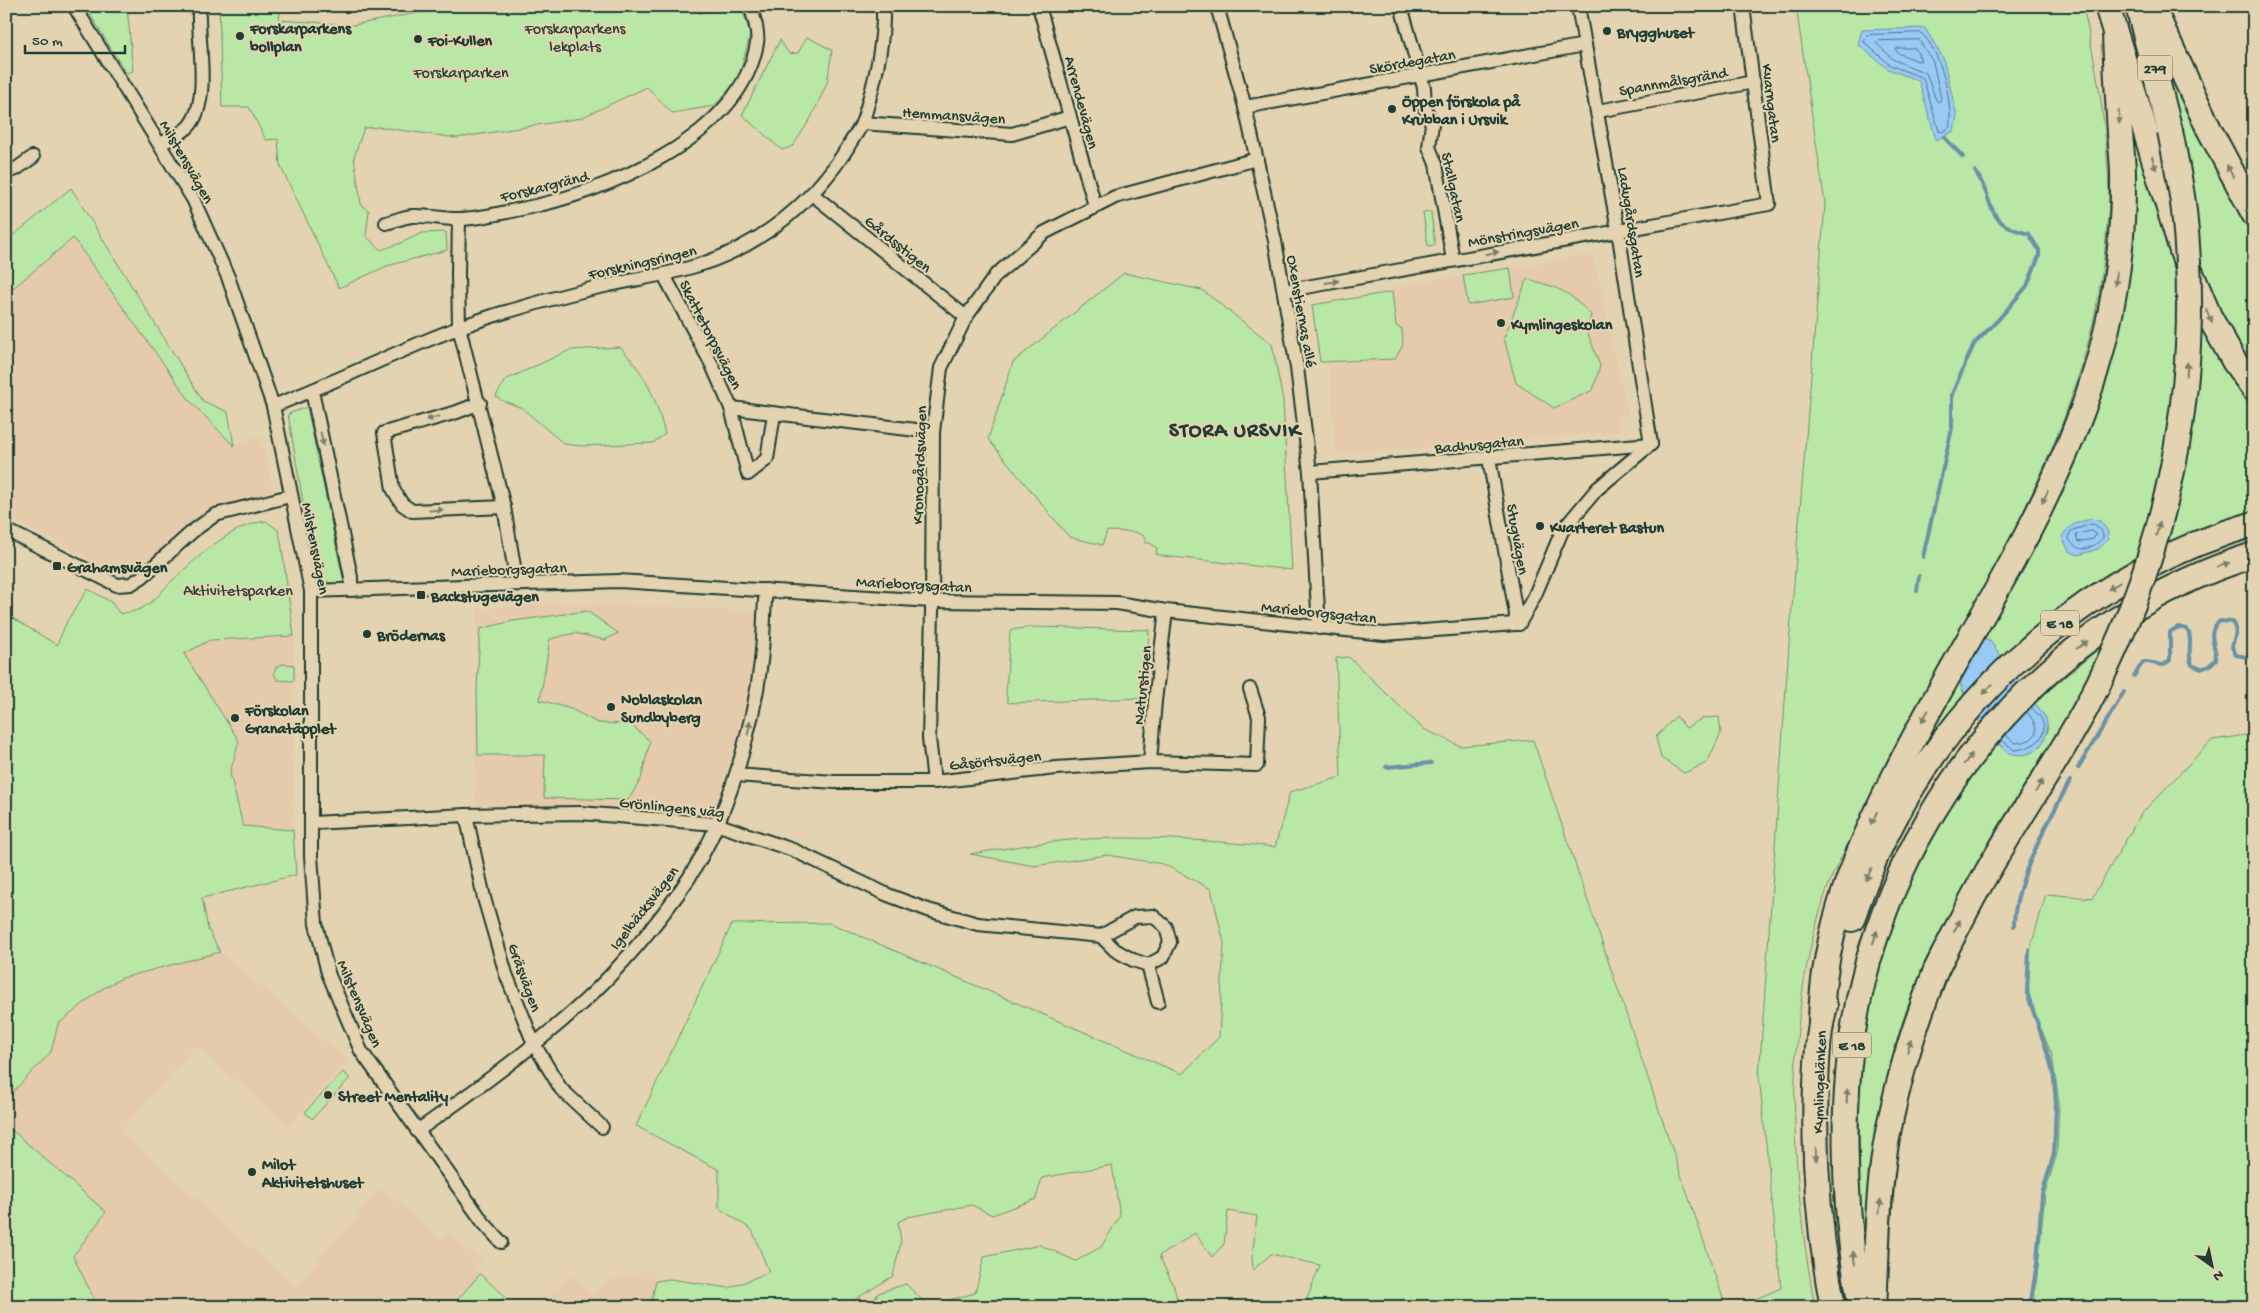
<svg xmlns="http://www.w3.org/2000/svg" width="2260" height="1313" font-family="'Gochi Hand',sans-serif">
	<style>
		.built { fill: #e5caac }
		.green { fill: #b9e7a5; stroke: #6c926c }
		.water { fill: #99caf5; stroke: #6892a8 }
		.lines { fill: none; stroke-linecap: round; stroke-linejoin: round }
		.shore { stroke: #507581; stroke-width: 1 }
		.stream { stroke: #6892a8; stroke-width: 4 }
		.street-casing { stroke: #1f3d34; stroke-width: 16 }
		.highway-casing { stroke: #1f3d34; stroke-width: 28 }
		.street { stroke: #e4d3b0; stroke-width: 12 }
		.highway { stroke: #e4d3b0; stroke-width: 24 }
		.highway-bridge-casing { stroke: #1f3d34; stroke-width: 28; stroke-linecap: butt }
		.highway-bridge { stroke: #e4d3b0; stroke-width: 24 }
		.oneway { fill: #78806c }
		.poi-dot { fill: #1f3d34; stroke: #e4d3b0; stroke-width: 2 }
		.labels { text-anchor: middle; stroke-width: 4.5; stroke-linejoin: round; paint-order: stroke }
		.shield { fill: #e4d3b0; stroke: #5a6a59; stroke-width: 1 }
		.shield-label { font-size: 15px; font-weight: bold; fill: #1f3d34 }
		.poi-label { font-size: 16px; font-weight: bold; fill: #1f3d34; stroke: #e4d3b0; text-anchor: start }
		.park-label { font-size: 16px; fill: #27463a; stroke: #e4d3b0 }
		.street-label { font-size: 16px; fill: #1f3d34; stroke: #e4d3b0 }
		.district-label { font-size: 21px; font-weight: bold; letter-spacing: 1px; fill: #1f3d34; stroke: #e4d3b0 }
	</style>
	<rect width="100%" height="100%" fill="#e4d3b0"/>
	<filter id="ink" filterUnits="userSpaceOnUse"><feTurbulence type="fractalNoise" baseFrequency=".02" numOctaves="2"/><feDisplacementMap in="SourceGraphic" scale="10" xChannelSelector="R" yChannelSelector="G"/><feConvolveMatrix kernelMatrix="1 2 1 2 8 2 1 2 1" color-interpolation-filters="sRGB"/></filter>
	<g filter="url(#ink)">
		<g class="built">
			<polygon points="73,238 191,402 234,446 261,435 273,491 215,507 129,580 6,515 6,294"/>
			<polygon points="1593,254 1628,415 1617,418 1619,432 1336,454 1329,365 1395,359 1391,287"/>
			<polygon points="552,603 644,605 758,612 749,691 742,723 715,807 706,809 475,805 477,609"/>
			<polygon points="294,636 293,830 243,826 184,654 210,640"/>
			<polygon points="220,952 348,1061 288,1126 196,1045 120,1131 295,1287 382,1188 442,1241 449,1233 482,1262 475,1270 480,1274 451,1307 98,1307 73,1256 105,1212 6,1125 6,1099 51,1052 58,1024 102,989 122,978"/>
			<polygon points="652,1270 656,1281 650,1307 535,1307 572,1274 592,1296 611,1279"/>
		</g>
		<g class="green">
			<polygon points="85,6 127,6 133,71 126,73"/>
			<polygon points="219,6 281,6 279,20 353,25 454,6 689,6 700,13 725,6 739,6 746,20 750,35 738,80 714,106 672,113 647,87 581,118 457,138 378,127 364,128 354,157 361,204 369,211 366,236 381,250 401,243 422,233 446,232 447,250 387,266 339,288 280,165 278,139 266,140 249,107 222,107"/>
			<path d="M1796 6H2083C2097 69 2108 132 2109 197 2109 211 2107 224 2106 238 2094 389 2021 523 1948 652 1931 682 1913 712 1897 742 1883 768 1871 796 1858 823 1848 845 1834 868 1826 892 1782 1024 1790 1171 1815 1307H1737L1781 1288 1759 1076 1789 644 1825 204Z"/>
			<polygon points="807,37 832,50 827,83 811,118 793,146 782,150 742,115 780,40 789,54 798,53"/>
			<polygon points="2158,46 2234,198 2254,230 2254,369 2236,342 2198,271"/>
			<polygon points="2126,111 2175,274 2212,346 2254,410 2254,513 2035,628 2002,658 1990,641 1978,639 2101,384"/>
			<polygon points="71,188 203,401 228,412 234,446 191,402 73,238 6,294 6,237 14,235"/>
			<polygon points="1431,212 1435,245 1428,246 1423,213"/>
			<polygon points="1510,268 1514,297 1468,305 1463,275"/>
			<polygon points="1124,273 1202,290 1272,344 1283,401 1292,570 1163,556 1156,554 1157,548 1150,543 1145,543 1144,536 1135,532 1107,531 1102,545 1069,537 988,439 1013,362"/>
			<path d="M1527 279C1558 287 1569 291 1591 315L1587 331 1600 366 1593 390 1554 408 1516 383 1504 338Z"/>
			<polygon points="1392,292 1396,326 1402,329 1403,345 1395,359 1320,362 1312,305"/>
			<path d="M620 347C647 376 655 396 665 434L653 443 581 446 564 444 522 408 501 400 496 396 505 380 570 350Z"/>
			<path d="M307 407 344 583C331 586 324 581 315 573L288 414Z"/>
			<path d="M266 521 278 530 281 541 294 636 210 640 184 654 239 741 230 773 243 826 293 830 296 875 202 898 208 929 220 952 122 978 102 989 58 1024 51 1052 6 1099V614L57 645 67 621 88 589 111 602 120 614C127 612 136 612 142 608 155 602 163 589 173 580 199 556 231 525 266 521Z"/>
			<polygon points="587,611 618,633 605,640 575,633 550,639 540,700 571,709 598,723 630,724 650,741 641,779 628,800 544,798 545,755 478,755 477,690 480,629 513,621"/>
			<polygon points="1033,627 1149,630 1146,698 1008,703 1006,692 1010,630"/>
			<path d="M2102 646C2048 766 1964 869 1914 991 1876 1082 1874 1184 1867 1281L1860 1219 1859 1074 1871 996 1892 927 1916 867 1957 797 1997 743 2009 753 2048 732 2046 718 2034 703Z"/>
			<path d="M1349 657 1422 728 1460 746 1533 740 1726 1307H1308L1307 1299 1320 1265 1271 1254 1253 1270 1252 1257 1257 1216 1228 1211 1224 1244 1212 1257 1195 1233 1159 1256 1174 1287 1179 1307H871L878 1293 906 1284 928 1306 975 1293 984 1257 1040 1245 1076 1261 1101 1247 1120 1216 1112 1165 1042 1178 1036 1199 992 1215 972 1205 908 1217 898 1222 901 1241 893 1276 843 1307H650L656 1281 670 1279 729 1288 769 1272 752 1230 719 1208V1170L636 1126 732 924 830 923 1182 1074 1219 1037 1224 943 1211 889 1163 864 1107 855 1034 866 970 854C1003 849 1036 843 1069 840 1137 835 1207 840 1275 847L1290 792 1341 777 1336 658Z"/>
			<polygon points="282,664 294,665 294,681 277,680 274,673 276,667"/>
			<polygon points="1958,677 1965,697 1926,746 1891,800"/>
			<polygon points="1676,716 1686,728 1703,718 1719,717 1721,733 1707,763 1684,773 1661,758 1656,737"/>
			<polygon points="2254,734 2254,1307 2034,1307 2045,1193 2057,1154 2059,1103 2052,1055 2034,1012 2029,993 2027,972 2030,950 2046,894 2092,898 2141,814 2212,740"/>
			<polygon points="343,1072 350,1078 312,1119 305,1112"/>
			<polygon points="6,1125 106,1212 73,1256 98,1307 6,1307"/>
			<polygon points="480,1274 505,1296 495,1307 451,1307"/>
		</g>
		<g class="water">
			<polygon points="1925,28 1943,58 1957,116 1954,131 1936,140 1919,81 1888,69 1858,44 1862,30"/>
			<path d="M2092 519 2100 521 2107 530 2109 539 2098 549 2078 555 2069 551 2062 537C2069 524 2078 522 2092 519Z"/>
			<path d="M1978 639 1990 641 2046 718C2051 742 2034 761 2009 753 1980 728 1967 705 1955 668Z"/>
		</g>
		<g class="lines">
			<g class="shore">
				<path d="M1921 33C1940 48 1954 105 1949 128L1942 132 1939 131 1923 78 1890 65 1864 42 1867 35Z"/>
				<polygon points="1919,40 1933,62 1941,99 1939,102 1936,100 1926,73 1894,60 1876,43 1878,41"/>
				<polygon points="1898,48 1915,48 1921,60 1918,61 1898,53 1896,50"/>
				<path d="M2092 524C2098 525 2104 532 2103 538 2090 550 2077 555 2068 537L2071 531Z"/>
				<polygon points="2092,531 2096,535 2093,539 2078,542 2076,535"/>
				<path d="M2006 735 2015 743C2040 741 2041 729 2027 712"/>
				<path d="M2002 740 2014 750C2029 749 2050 740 2042 720 2040 716 2035 712 2032 708"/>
			</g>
			<g class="stream">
				<polyline points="1944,137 1963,157"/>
				<path d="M1923 557 1952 428V394L1974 344 1998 320 2027 286 2039 256V250L2029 234C1981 223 1997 202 1975 171"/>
				<polyline points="1917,591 1919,576"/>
				<path d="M2134 676 2143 662C2151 661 2156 665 2164 665L2170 660V632L2178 627 2187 629C2194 640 2186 653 2192 665L2201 669 2209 666 2216 659C2216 644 2205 633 2220 621L2232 622C2239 632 2234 637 2232 647L2236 655 2247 657 2254 654"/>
				<polyline points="1386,767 1431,763"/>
				<polyline points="2078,768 2124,692"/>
				<path d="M2014 926C2014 881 2049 821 2070 781"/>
				<polyline points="2029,950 2027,993 2049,1057 2054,1078 2056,1104 2054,1154 2042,1194 2037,1263 2030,1307"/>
			</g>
			<g class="street-casing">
				<g id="street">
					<polyline points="74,6 193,199 228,277 273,406 311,591 311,856 316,924 328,973 361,1051 483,1222 501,1242"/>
					<polyline points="1039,6 1095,206"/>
					<polyline points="1217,6 1245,107 1275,241 1297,368 1310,472 1319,628"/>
					<polyline points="1401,6 1424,88 1425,108 1432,124 1429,147 1436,164 1453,260"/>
					<polyline points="1578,6 1618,230 1651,444"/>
					<polyline points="1245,107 1585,45"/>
					<polyline points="1598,111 1754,82"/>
					<polyline points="862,123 1012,134 1070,117"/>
					<path d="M160 144C169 139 184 133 190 125 211 99 197 39 199 6"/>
					<polyline points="6,172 16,169 33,157"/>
					<polyline points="812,194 966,317"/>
					<polyline points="459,219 458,274 459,327 504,507 517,584"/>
					<path d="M386 223C394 221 403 217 412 216 427 215 443 219 458 219 478 219 501 213 521 209 604 193 741 138 757 43 759 32 754 17 750 6"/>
					<polyline points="664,275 712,365 731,408 748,474 767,459 774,414"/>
					<polyline points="1284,291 1769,204 1743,6"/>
					<polyline points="312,391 351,577 351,590"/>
					<polyline points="480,403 457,412 384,433 393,489 402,504 412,511 504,507"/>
					<path d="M273 406C350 377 423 337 502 313 537 303 573 292 609 285 641 278 672 274 702 264 763 244 814 201 848 147 852 139 859 131 862 123 865 116 867 107 869 100 878 69 884 39 883 6"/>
					<polyline points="731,408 933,432"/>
					<polyline points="1489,458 1516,614 1515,624"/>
					<polyline points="1310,472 1651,444"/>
					<polyline points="6,530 117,585 131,584 142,577 193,531 215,515 290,496"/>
					<polyline points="311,591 619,581 932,601 1117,603 1166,611 1384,634 1515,624"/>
					<polyline points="1515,624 1519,624 1535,595 1562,531 1597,489 1651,444"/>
					<polyline points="1150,762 1155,701 1166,611"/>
					<polyline points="736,775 835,782 934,782 1056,768 1150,762 1257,765 1259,717 1250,689"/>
					<polyline points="934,782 929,738 932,611 933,432 941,368 966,317 996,275 1044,233 1115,197 1257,159"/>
					<polyline points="466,815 484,898 506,974 534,1044 561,1089 602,1127"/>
					<polyline points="312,823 466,815 580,813 716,824 793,850 888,895 928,910 978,924 1101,936 1115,950 1133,960 1148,965 1163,957 1170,942 1166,927 1153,916 1135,917 1101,936"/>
					<polyline points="1148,965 1158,1002"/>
					<path d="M417 1131C478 1089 538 1045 592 994 623 964 653 928 678 894 711 849 734 789 747 735 755 705 761 670 763 639 764 622 764 606 766 590"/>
				</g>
			</g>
			<g class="highway-casing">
				<g id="highway">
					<polyline points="2107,6 2183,254 2209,316 2234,361 2254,389"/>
					<polyline points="2138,6 2170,131"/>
					<polyline points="2152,6 2209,129 2254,214"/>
					<path d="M1852 919C1862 890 1872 862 1886 835 1958 688 2096 569 2254 524"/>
					<path d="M1825 1006C1818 1032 1817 1059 1816 1085 1813 1159 1819 1234 1833 1307"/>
					<path d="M1821 1021C1823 925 1859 845 1902 761 1961 645 2036 537 2081 414 2110 338 2124 257 2123 175 2123 161 2121 147 2120 133 2118 100 2116 66 2115 33"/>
					<path d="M1861 1307C1842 1205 1838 1082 1863 981 1911 785 2059 615 2254 555"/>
					<path d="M1874 1307C1877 1255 1877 1202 1885 1150 1895 1088 1913 1029 1936 970"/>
				</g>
			</g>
			<use href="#street" class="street"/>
			<use href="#highway" class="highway"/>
			<g class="highway-bridge-casing">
				<path id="highway-bridge" d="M1936 970C1952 938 1968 905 1986 874 2018 818 2055 765 2086 708 2168 554 2203 385 2184 211 2181 184 2175 157 2170 131"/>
			</g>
			<use href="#highway-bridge" class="highway-bridge"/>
		</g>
		<defs><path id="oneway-solid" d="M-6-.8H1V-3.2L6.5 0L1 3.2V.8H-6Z" transform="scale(1.25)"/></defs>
		<g class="oneway">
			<use href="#oneway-solid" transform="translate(2119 117) rotate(87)"/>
			<use href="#oneway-solid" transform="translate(2154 163) rotate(72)"/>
			<use href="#oneway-solid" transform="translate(2230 171) rotate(-117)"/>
			<use href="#oneway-solid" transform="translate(1492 253) rotate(-10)"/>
			<use href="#oneway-solid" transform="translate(2116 279) rotate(97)"/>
			<use href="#oneway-solid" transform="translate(1332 282) rotate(-10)"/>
			<use href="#oneway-solid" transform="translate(2209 316) rotate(64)"/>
			<use href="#oneway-solid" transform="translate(2187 369) rotate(-87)"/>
			<use href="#oneway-solid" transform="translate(433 418) rotate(165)"/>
			<use href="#oneway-solid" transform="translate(322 439) rotate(78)"/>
			<use href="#oneway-solid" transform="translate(2045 497) rotate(115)"/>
			<use href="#oneway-solid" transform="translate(436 510) rotate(-3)"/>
			<use href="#oneway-solid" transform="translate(2158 529) rotate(-74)"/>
			<use href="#oneway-solid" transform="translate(2223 565) rotate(-20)"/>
			<use href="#oneway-solid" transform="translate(2114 586) rotate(148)"/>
			<use href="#oneway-solid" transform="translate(2082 645) rotate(-35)"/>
			<use href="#oneway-solid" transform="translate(1988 689) rotate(133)"/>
			<use href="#oneway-solid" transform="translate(1925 716) rotate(120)"/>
			<use href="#oneway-solid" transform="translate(749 728) rotate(-79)"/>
			<use href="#oneway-solid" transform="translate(1968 759) rotate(-52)"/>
			<use href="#oneway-solid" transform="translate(2039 786) rotate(-59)"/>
			<use href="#oneway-solid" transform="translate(1874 818) rotate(116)"/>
			<use href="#oneway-solid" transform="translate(1869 874) rotate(114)"/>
			<use href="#oneway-solid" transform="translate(1957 926) rotate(-63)"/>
			<use href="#oneway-solid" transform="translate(1875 937) rotate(-73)"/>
			<use href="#oneway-solid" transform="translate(1909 1046) rotate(-73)"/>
			<use href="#oneway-solid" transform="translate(1847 1096) rotate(-87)"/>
			<use href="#oneway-solid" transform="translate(1816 1154) rotate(88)"/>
			<use href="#oneway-solid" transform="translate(1880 1206) rotate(-85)"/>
			<use href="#oneway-solid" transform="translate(1854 1258) rotate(-98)"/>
		</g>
	</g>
	<g class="poi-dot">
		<circle cx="1607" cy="31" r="5"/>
		<circle cx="240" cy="36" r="5"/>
		<circle cx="418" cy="39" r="5"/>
		<circle cx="1392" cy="109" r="5"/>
		<circle cx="1501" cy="323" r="5"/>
		<circle cx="1540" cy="526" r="5"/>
		<rect x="52" y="561" width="10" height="10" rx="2.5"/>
		<rect x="416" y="590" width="10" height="10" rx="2.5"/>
		<circle cx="367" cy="634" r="5"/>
		<circle cx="611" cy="707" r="5"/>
		<circle cx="235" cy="718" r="5"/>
		<circle cx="328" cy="1095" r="5"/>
		<circle cx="252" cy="1172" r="5"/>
	</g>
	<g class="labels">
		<g class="shield">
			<rect x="2137.5" y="55.5" width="35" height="25" rx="4"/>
			<rect x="2041" y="610.5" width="38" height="25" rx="4"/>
			<rect x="1833" y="1032.5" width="38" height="25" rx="4"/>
		</g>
		<g class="shield-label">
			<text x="2155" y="73">279</text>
			<text x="2060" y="628">E 18</text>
			<text x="1852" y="1050">E 18</text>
		</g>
		<g class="poi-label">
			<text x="250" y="33">Forskarparkens<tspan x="250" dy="18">bollplan</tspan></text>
			<text x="1617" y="37">Brygghuset</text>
			<text x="428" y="45">Foi-Kullen</text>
			<text x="1402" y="106">Öppen förskola på<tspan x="1402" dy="18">Krubban i Ursvik</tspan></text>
			<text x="1511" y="329">Kymlingeskolan</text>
			<text x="1550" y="532">Kvarteret Bastun</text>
			<text x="67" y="572">Grahamsvägen</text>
			<text x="431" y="601">Backstugevägen</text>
			<text x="377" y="640">Brödernas</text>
			<text x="621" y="704">Noblaskolan<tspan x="621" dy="18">Sundbyberg</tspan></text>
			<text x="245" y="715">Förskolan<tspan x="245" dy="18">Granatäpplet</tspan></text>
			<text x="338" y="1101">Street Mentality</text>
			<text x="262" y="1169">Milot<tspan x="262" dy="18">Aktivitetshuset</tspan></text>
		</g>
		<g class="park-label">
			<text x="575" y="33">Forskarparkens<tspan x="575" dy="18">lekplats</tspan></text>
			<text x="461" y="77">Forskarparken</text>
			<text x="238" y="595">Aktivitetsparken</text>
		</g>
		<g class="street-label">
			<text transform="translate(1412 60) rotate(-10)" y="6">Skördegatan</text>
			<text transform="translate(1673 80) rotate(-10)" y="6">Spannmålsgränd</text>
			<text transform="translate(1083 102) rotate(75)" y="6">Arrendevägen</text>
			<text transform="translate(1773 103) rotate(83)" y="6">Kvarngatan</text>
			<text transform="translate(954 114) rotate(4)" y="6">Hemmansvägen</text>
			<text transform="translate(188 161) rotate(60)" y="6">Milstensvägen</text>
			<text transform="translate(544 185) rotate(-14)" y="6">Forskargränd</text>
			<text transform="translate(1455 187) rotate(78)" y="6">Stallgatan</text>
			<text transform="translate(1633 222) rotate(81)" y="6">Ladugårdsgatan</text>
			<text transform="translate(1523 231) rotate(-10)" y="6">Mönstringsvägen</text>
			<text transform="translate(899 243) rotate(39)" y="6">Gårdsstigen</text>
			<text transform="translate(642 261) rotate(-13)" y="6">Forskningsringen</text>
			<text transform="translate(1303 311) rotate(80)" y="6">Oxenstiernas allé</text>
			<text transform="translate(712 334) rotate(63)" y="6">Skattetorpsvägen</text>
			<text transform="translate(1479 443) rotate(-5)" y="6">Badhusgatan</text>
			<text transform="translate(918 465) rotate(-88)" y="6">Kronogårdsvägen</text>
			<text transform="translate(1519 539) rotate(80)" y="6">Stugvägen</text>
			<text transform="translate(317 548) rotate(79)" y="6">Milstensvägen</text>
			<text transform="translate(509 568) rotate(-2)" y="6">Marieborgsgatan</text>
			<text transform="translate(914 583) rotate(3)" y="6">Marieborgsgatan</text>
			<text transform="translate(1319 611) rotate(6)" y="6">Marieborgsgatan</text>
			<text transform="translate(1141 685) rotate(-84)" y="6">Naturstigen</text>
			<text transform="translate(995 759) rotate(-6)" y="6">Gåsörtsvägen</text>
			<text transform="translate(672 806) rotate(6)" y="6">Grönlingens väg</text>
			<text transform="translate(643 907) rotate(-52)" y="6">Igelbäcksvägen</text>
			<text transform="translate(526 977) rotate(70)" y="6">Gräsvägen</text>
			<text transform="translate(361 1003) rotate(67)" y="6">Milstensvägen</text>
			<text transform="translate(1818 1082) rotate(-88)" y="6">Kymlingelänken</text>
		</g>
		<g class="district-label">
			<text x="1235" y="436">STORA URSVIK</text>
		</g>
	</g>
	<rect width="2260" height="1313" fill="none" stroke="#e4d3b0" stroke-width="25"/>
	<rect x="12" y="12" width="2235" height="1288" fill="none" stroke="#1f3d34" stroke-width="2" filter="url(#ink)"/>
	<g transform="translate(2212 1266) rotate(147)" stroke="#e4d3b0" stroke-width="4" paint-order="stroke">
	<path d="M0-4L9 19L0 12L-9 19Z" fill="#1f3d34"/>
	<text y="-8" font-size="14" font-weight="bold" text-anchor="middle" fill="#1f3d34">N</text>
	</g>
	<path d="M25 45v8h100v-8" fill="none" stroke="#1f3d34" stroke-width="2.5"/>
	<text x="32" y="45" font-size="15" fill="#1f3d34" stroke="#e4d3b0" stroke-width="4" paint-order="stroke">50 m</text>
</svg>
